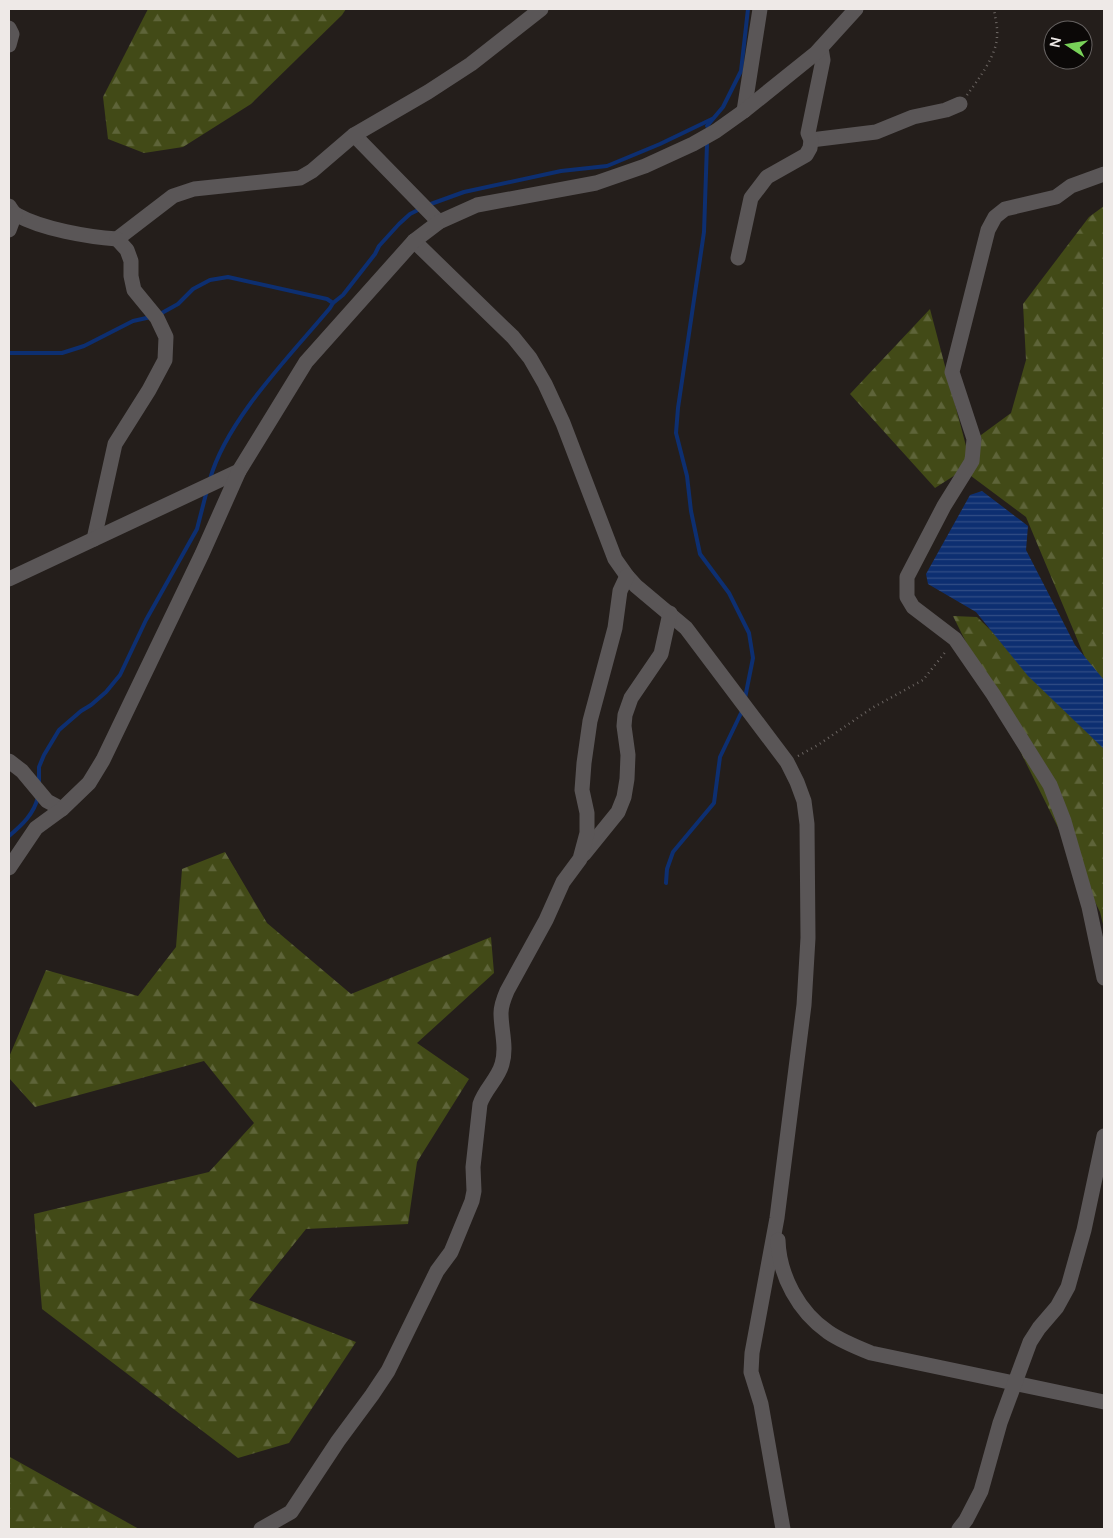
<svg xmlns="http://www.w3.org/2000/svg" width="1113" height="1538" font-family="Manrope,sans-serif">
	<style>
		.forest { fill: url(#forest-firs) }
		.water { fill: url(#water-rules) }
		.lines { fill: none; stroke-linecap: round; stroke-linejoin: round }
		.stream { stroke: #0d2f71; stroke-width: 4 }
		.path { stroke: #6b6562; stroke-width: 2.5; stroke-dasharray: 1 4; stroke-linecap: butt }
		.minor { stroke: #5a5657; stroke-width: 15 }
	</style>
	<defs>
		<pattern id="forest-firs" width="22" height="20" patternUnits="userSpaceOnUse" patternTransform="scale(1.25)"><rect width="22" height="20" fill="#424a17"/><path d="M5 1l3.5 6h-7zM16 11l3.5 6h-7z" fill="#5e6439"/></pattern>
		<pattern id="water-rules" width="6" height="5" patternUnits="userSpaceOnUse" patternTransform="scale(1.25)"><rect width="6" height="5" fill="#0d2f71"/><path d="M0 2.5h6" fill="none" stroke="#314d85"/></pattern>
	</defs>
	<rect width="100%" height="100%" fill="#241e1b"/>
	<g class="forest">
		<polygon points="148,9 346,9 342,15 251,104 183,147 144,153 108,139 103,97"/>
		<polygon points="1104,206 1104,688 1088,665 1026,517 963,470 935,488 850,394 930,309 966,446 1011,413 1026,360 1023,304 1089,217"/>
		<polygon points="953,616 977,617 1104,740 1104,928 1100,912"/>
		<polygon points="225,852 267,923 351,994 491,937 494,973 417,1043 469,1079 417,1162 408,1224 306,1229 249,1300 356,1342 289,1443 238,1458 42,1309 34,1214 209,1172 254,1123 204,1061 35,1107 9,1078 9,1057 46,970 138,996 176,947 182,869"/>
		<polygon points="9,1457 10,1457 139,1529 9,1529"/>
	</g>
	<polygon class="water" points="982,491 1028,526 1026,550 1075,645 1104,680 1104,749 1028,676 976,612 928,584 926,574 970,495"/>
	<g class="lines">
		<g class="stream">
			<polyline points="707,126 723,107 741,71 748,9"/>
			<polyline points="707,144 704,232 678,408 676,433 687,476 691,511 700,554 729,593 749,633 753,658 745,698"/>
			<polyline points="428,205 464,192 561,171 607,166 660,144 712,119"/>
			<polyline points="160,314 178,304 193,289 210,280 228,277 327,299 333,303"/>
			<polyline points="9,353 62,353 84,346 133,321 151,317"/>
			<path d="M210 479C227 419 290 356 330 308L333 303 343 295 375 254 379 246 399 224 410 214 422 208"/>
			<polyline points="39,785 39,767 44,755 59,730 81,711 91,705 106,692 120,675 146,620 197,529 207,490"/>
			<path d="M9 836C22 825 34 814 38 797"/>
			<polyline points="666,883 667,869 673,852 714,803 720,757 743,709"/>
		</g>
		<g class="path">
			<path d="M967 95C978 80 997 55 997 36 998 27 995 18 994 9"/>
			<polyline points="798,756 818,745 872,708 923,680 947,650"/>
		</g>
		<g class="minor">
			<polyline points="9,28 12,34 9,45"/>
			<polyline points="744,111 760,9"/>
			<polyline points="354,135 439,222"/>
			<polyline points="811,140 876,132 913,117 946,110 960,104"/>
			<polyline points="1104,174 1071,186 1056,197 1005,209 995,217 988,230 952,372 974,439 972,461 944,506 907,577 907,597 913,607 955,639 993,694 1050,785 1064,821 1089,907 1104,978"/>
			<path d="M9 206C11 209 13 213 17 215 42 229 88 237 117 239L173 196 194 189 300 178 312 171 354 135 428 92 471 64 541 9"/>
			<polyline points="9,230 15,214"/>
			<polyline points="414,241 513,337 530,358 545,384 563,423 615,559 627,576 636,586 686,628 787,762 797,782 804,801 807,824 808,938 804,1005 777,1218 752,1353 751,1372 761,1404 783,1529"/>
			<polyline points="738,258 751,198 767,177 806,155 810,148 811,140 808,133 823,60 821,48"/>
			<polyline points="94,539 115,444 149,390 165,360 166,337 157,318 134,290 131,276 131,261 127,250 117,239"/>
			<polyline points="9,579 239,471 306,362 414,241 439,222 477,205 596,183 645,166 693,144 716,131 744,111 816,53 856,9"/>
			<polyline points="9,761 22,771 47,801 62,809"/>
			<polyline points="584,854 618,812 624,797 627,779 628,755 624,726 625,715 631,698 661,654 670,613"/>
			<polyline points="9,868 36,828 62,809 89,783 103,760 202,554 239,471"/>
			<path d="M778 1240C779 1276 799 1312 828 1332 841 1341 856 1347 871 1353L1104 1402"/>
			<path d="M261 1529 291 1512 338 1441 372 1395 388 1371 437 1271 451 1252 472 1201 474 1191 473 1167 480 1104C485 1089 498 1079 502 1064 507 1047 501 1030 501 1013 501 1005 504 998 507 991L546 920 563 882 580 859 587 833V813L582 790 584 763 590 721 615 628 620 591 627 576"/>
			<polyline points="959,1529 966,1520 981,1491 1000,1423 1030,1342 1039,1328 1057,1307 1068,1287 1084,1230 1104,1136"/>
		</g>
	</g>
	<rect width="1113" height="1538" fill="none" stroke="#eee9e7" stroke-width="20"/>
	<g transform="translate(1068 45) rotate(282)"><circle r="24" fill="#0b0807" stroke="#666261"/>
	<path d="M0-4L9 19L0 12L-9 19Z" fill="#78d158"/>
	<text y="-8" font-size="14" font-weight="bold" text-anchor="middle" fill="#eee9e7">N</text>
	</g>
</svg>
